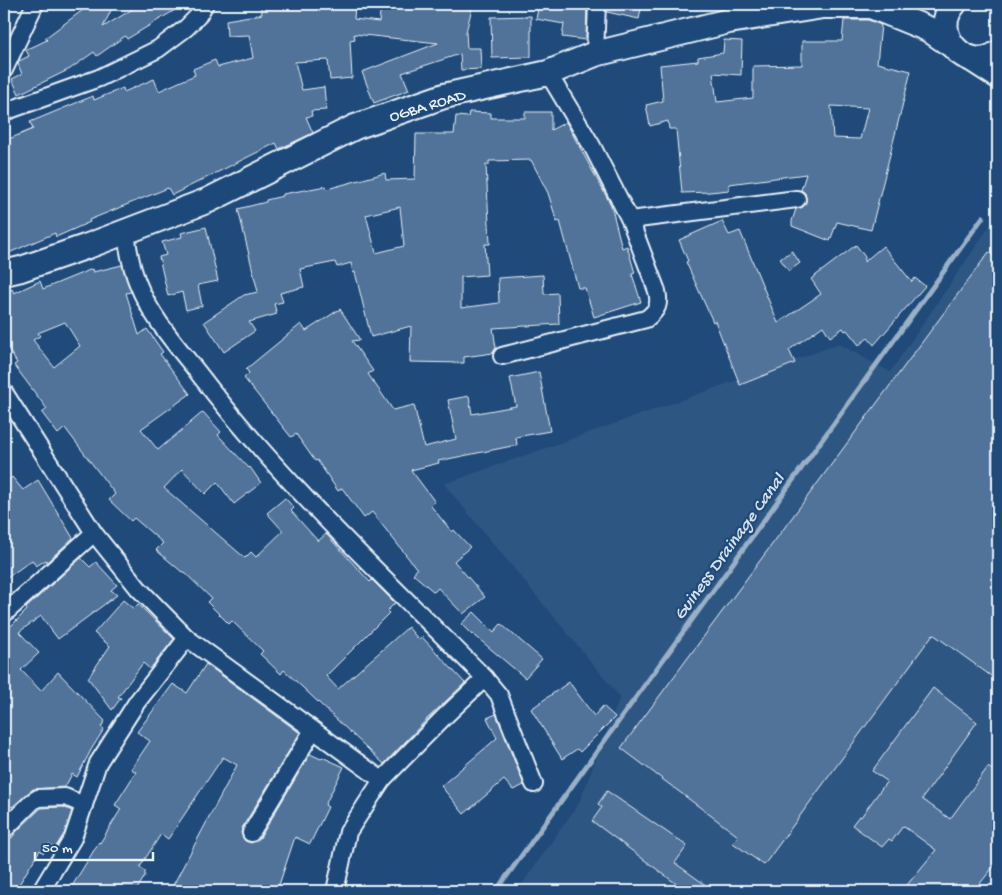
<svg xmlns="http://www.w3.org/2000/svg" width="1002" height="895" font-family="'Gochi Hand',sans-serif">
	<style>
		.built { fill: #2e5683 }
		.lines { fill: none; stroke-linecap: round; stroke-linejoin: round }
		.stream { stroke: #9ab0c7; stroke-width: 5 }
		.building { fill: #517399; stroke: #e8f1f8; fill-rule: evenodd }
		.minor-casing { stroke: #e8f1f8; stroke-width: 20 }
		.secondary-casing { stroke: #e8f1f8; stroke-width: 28 }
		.minor { stroke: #1f4a7a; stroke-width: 16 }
		.secondary { stroke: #1f4a7a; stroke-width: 24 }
		.labels { text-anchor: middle; stroke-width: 4.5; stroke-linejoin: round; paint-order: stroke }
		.street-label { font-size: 16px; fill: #e8f1f8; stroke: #1f4a7a }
		.water-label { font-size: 18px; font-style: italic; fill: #d4e1ec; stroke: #1f4a7a }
	</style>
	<rect width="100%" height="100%" fill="#1f4a7a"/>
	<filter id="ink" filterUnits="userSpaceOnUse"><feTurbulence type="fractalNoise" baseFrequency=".02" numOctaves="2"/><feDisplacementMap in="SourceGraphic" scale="10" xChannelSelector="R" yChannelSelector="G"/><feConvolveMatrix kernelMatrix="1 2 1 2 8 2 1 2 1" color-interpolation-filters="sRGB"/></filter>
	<g filter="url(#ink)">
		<polygon class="built" points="998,214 998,891 517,891 579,803 620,697 444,484 839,344 890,372"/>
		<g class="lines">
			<polyline class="stream" points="496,891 983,217"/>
		</g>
		<g class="building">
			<polygon points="91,4 114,4 103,27 141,4 185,4 127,39 125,36 97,56 94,52 70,69 19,94 12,79 22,74 18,64 19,61 29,56 26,50 47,40 45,38"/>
			<polygon points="260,4 355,4 354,19 379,22 381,4 473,4 466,32 467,48 480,48 481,69 461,70 460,54 402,73 409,90 374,103 362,72 438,43 354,34 355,39 350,40 352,78 330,80 328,60 295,62 302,90 324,87 326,110 311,111 312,116 306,117 313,133 279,149 276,143 172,195 168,188 89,220 90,222 56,237 55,233 4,255 4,141 33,129 30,122 93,96 94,100 123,88 124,92 154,79 159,91 195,75 193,69 215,60 218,67 253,58 249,35 227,36 226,20 262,14"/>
			<polygon points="539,4 587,4 586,40 562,37 564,24 536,19"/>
			<polygon points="607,4 642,4 639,19 607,12"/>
			<polygon points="531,16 531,57 492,58 491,17"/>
			<path d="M844 20H868L881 25 877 63 911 71 871 230 837 222 830 241 792 226V221L796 209 803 207 806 202 805 193 801 190 806 174 729 184V190L710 192 682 193 676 129H669L668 121 650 126 646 105 663 101 660 65 698 61V57L723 53 724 40 742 41 741 75 713 73 717 102 753 98V66L802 65V41H842ZM831 106 868 108 860 139 833 138Z"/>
			<path d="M469 112 491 113V118H525V112H551V130L566 122 611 205 622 248 627 246 635 273 632 274 641 302 594 317 585 288H578L560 221 557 222 548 193 531 160 489 161V165H486L490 244H485L487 275 461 277V308L499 303 498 278 543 275 544 294 558 293 559 324 493 328 496 348 493 353 464 357V363L410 362 411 326 371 337 355 272 353 273 351 263 337 267 335 262 300 269 304 287 280 293 283 302 274 304 277 314 249 322 255 331 224 352 204 322 244 295 258 292 238 209 266 202V200L283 196V194L326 186 327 189 385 173 386 180 415 179 416 134H454L456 116 468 117ZM400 207 404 246 376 253 366 215Z"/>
			<polygon points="722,221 729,235 740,231 778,323 821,294 811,279 856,245 865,257 864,262 883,246 912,282 915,278 925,286 874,345 868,338 859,345 847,330 845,331 843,328 830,337 823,326 789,350 795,363 740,385 715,321 713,322 686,262 688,261 679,240"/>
			<polygon points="206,227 218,281 198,285 202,306 186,310 182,292 168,296 159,257 166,255 162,242 182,237 181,233"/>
			<polygon points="792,251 800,263 789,271 780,259"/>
			<polygon points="989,252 998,259 998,681 933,634 764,865 733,843 738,836 621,748"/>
			<path d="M122 265 131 292 126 293 139 335 147 329 163 352 160 354 190 394 141 429 158 450 203 412 221 432 218 435 249 468 250 467 261 483 234 504 217 482 205 494 182 469 164 488 245 558 251 552 256 557 283 531 267 513 285 498 294 508 291 511 318 541 326 534 370 582 372 580 395 603 387 611 389 613 326 676 338 689 408 627 419 640 422 637 465 683 427 719 384 764 284 670 281 674 260 654 263 651 232 621 229 624 207 602 211 598 183 571 182 572 156 550 163 543 134 518 131 521 109 500 115 494 65 428 58 434 42 413 47 409 14 365 17 363 4 342V294L12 289 14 293 40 281 43 289 92 269 93 272ZM65 322 80 346 54 367 33 340 40 336 38 333Z"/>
			<polygon points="340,309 360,340 352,341 373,371 368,374 393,410 414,405 424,447 456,439 448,400 469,396 472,414 516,406 510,378 539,372 550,431 516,437 517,445 438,461 439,463 411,470 435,502 431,506 452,532 454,530 470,547 454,561 485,597 463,614 438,588 434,592 413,574 417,569 372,512 364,518 342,488 338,491 317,460 315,461 296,434 291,437 244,378 249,373 246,369 301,324 306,331"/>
			<polygon points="12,477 23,490 38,480 73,538 47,562 46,560 36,566 32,560 4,580 4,484"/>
			<polygon points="81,558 90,567 96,562 117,585 111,590 117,595 58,639 41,616 19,632 39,653 21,670 41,691 58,672 105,721 101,727 104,729 91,750 77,777 72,774 65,787 33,789 12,807 4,802 4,710 7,705 4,701 4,633 27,610 26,608"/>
			<polygon points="123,600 134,609 138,604 174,639 150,669 143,663 118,697 121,698 112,710 88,678 110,646 94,633"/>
			<polygon points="474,612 494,632 501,624 542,659 525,678 473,634 472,635 461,624"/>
			<polygon points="206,664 300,733 242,828 241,833 245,841 251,843 260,838 310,754 321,759 322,757 344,767 325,805 328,807 310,844 295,837 277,891 170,891 237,765 223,757 168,839 161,834 140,867 145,871 145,876 136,891 69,891 99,842 100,843 121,809 115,805 136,772 131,769 150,741 137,732 173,684 187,693"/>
			<polygon points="569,682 594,716 603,706 615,717 580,752 577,749 562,759 531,709"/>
			<polygon points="933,688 977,722 922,799 950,819 988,767 998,774 998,861 974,891 902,891 936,850 903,826 892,841 889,839 882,847 852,825 859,816 861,817 887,781 872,771"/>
			<polygon points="496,714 524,785 513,790 504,780 464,814 441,786 497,738 487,718"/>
			<polygon points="607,791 687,846 675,863 714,891 686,891 592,821 602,807 598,804"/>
			<polygon points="63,807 72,811 64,834 55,848 49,844 43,853 40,850 15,891 4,891 4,847 9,838 12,838 17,831 41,808"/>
		</g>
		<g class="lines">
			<g class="minor-casing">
				<g id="minor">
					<polyline points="595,54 597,4"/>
					<polyline points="4,70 35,4"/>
					<polyline points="4,112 99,78 158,49 186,28 198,16 205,4"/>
					<polyline points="630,220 797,199"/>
					<path d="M126 232C128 249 131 267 138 284 151 317 177 346 199 374 284 485 387 580 485 678L499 695 534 784"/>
					<path d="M502 356 646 319C658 310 660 304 657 291L630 220 592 146 548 73"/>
					<polyline points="4,392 94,533 138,588 187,638 382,780"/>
					<polyline points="4,614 94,533"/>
					<polyline points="4,830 33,801 38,798 65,797 84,805"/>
					<polyline points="251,833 313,730"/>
					<polyline points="41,891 73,838 98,763 137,702 187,638"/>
					<polyline points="335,891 348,832 382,780 443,718 485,678"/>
				</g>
			</g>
			<g class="secondary-casing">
				<g id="secondary">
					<path d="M954 4C928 33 967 76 998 53"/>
					<polyline points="871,6 928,29 950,44"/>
					<polyline points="970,58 998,76"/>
					<polyline points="4,273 21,269 88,246 209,200 355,127 444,96 548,73 595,54 729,21 823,6 871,6 881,4"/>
				</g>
			</g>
			<use href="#minor" class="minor"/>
			<use href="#secondary" class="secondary"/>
		</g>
	</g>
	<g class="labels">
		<g class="street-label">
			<text transform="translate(427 104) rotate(-17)" y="6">OGBA ROAD</text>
		</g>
		<g class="water-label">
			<text transform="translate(728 546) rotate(-54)" y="6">Guiness Drainage Canal</text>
		</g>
	</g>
	<rect width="1002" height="895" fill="none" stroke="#1f4a7a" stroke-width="20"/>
	<rect x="10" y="10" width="982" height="875" fill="none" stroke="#e8f1f8" stroke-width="2" filter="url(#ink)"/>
	<path d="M35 852v8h118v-8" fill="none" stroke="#e8f1f8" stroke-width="2.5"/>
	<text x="42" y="852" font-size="15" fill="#e8f1f8" stroke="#1f4a7a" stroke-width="4" paint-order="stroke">50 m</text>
</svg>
